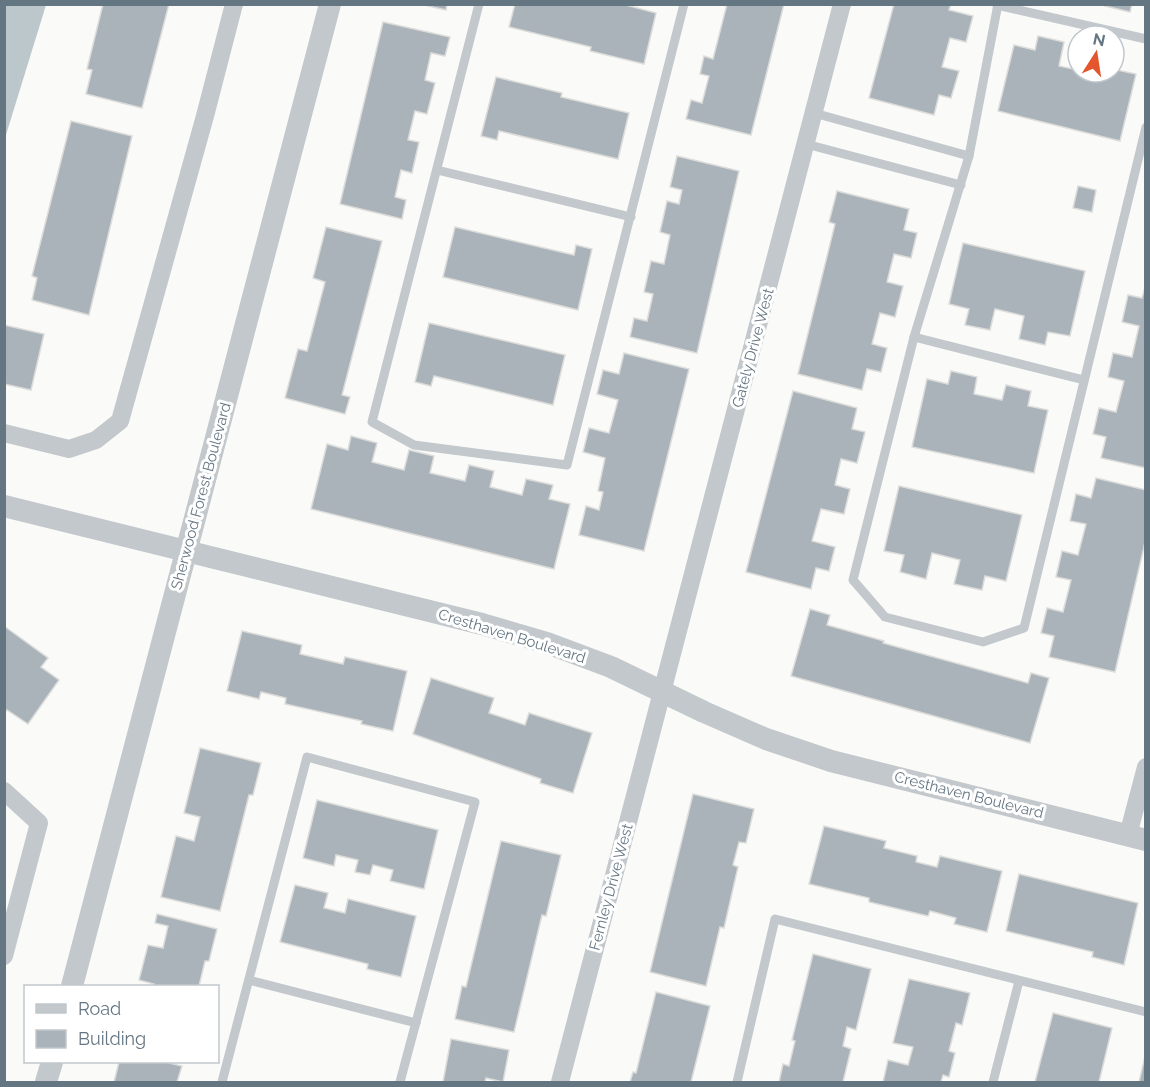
<svg xmlns="http://www.w3.org/2000/svg" width="1150" height="1087" font-family="Raleway,sans-serif">
	<style>
		.water { fill: #bbc7cb }
		.building { fill: #aab3b9; stroke: #dcdcda; stroke-width: 1.5 }
		.lines { fill: none; stroke-linecap: round; stroke-linejoin: round }
		.service { stroke: #c3c8cc; stroke-width: 9 }
		.minor { stroke: #c3c8cc; stroke-width: 18 }
		.tertiary { stroke: #c3c8cc; stroke-width: 22 }
		.labels { text-anchor: middle; stroke-width: 6; stroke-linejoin: round; paint-order: stroke }
		.street-label { font-size: 15px; fill: #657683; stroke: #fff }
	</style>
	<rect width="100%" height="100%" fill="#fafaf8"/>
	<polygon class="water" points="5,4 46,5 5,138 4,5"/>
	<g class="building">
		<polygon points="103,4 169,4 142,108 86,94 92,70 87,69"/>
		<polygon points="420,4 447,4 446,10"/>
		<polygon points="515,4 622,4 656,13 644,64 590,51 591,47 509,27"/>
		<polygon points="727,4 784,4 751,135 686,119 691,100 702,103 709,76 700,74 704,56 713,59"/>
		<polygon points="894,4 951,4 949,10 973,16 966,42 950,38 942,67 959,71 951,98 939,95 934,115 869,98"/>
		<polygon points="1106,4 1132,4 1130,12 1105,6"/>
		<polygon points="383,22 450,37 445,56 431,53 425,80 435,83 427,114 415,111 408,140 419,142 412,173 401,170 395,197 406,200 402,219 340,204"/>
		<polygon points="1038,36 1064,42 1059,66 1078,70 1078,72 1114,72 1114,55 1120,56 1117,70 1136,74 1120,141 998,111 1014,45 1035,50"/>
		<polygon points="496,77 562,93 561,97 629,113 618,159 499,131 497,140 481,136"/>
		<polygon points="71,121 132,136 89,315 32,300 37,278 32,276"/>
		<polygon points="677,156 739,171 697,353 630,337 634,318 647,321 653,294 644,292 651,261 664,264 670,235 660,232 667,201 679,204 682,190 670,187"/>
		<polygon points="1078,186 1096,190 1092,212 1073,208"/>
		<polygon points="837,191 909,209 904,230 917,233 911,258 894,254 887,282 903,286 895,317 880,313 872,344 887,348 881,372 867,369 862,390 798,374 835,224 829,222"/>
		<polygon points="326,227 382,241 342,395 350,397 345,414 285,398 298,349 307,351 325,282 313,278"/>
		<polygon points="455,227 574,255 576,245 592,249 578,310 443,277"/>
		<polygon points="963,243 1085,271 1070,336 1048,332 1045,345 1019,339 1024,316 995,309 990,330 965,325 969,309 949,304"/>
		<polygon points="1146,284 1146,468 1101,458 1106,437 1093,434 1099,408 1116,412 1124,381 1108,377 1113,353 1132,357 1139,326 1122,322 1128,295 1142,298"/>
		<polygon points="429,323 565,355 553,405 434,376 431,386 415,382"/>
		<polygon points="4,325 44,334 31,390 4,384"/>
		<polygon points="624,353 689,369 644,551 579,535 586,506 599,510 603,492 598,491 605,458 583,452 589,428 609,433 618,400 597,394 603,370 619,374"/>
		<polygon points="951,371 977,377 974,394 1002,400 1006,385 1031,391 1028,406 1048,410 1034,473 912,447 927,379 948,384"/>
		<polygon points="793,391 857,408 852,429 865,432 857,463 841,459 835,485 850,489 844,514 821,509 812,541 835,547 829,571 816,568 811,589 746,572"/>
		<polygon points="351,436 377,443 372,462 404,470 409,450 434,456 430,473 465,481 469,465 494,471 490,487 522,495 526,479 553,485 549,499 570,504 554,569 311,509 327,444 348,450"/>
		<polygon points="1096,478 1146,490 1146,538 1115,672 1049,657 1054,636 1041,633 1047,608 1063,612 1071,580 1056,577 1062,551 1078,555 1086,524 1070,521 1076,494 1091,498"/>
		<polygon points="899,486 1022,515 1006,581 985,576 982,590 954,584 960,560 932,553 926,579 900,572 904,555 884,551"/>
		<polygon points="810,609 830,615 827,625 884,641 883,643 1028,683 1031,673 1049,678 1030,743 791,676"/>
		<polygon points="4,626 48,658 41,667 59,680 28,724 7,710 4,713"/>
		<polygon points="242,631 302,645 300,654 343,664 345,657 407,671 393,731 361,724 362,721 285,704 286,698 261,692 259,699 227,691"/>
		<polygon points="431,678 494,698 489,713 525,725 529,713 592,733 573,793 540,783 541,779 413,734"/>
		<polygon points="200,748 261,763 253,795 249,795 220,911 161,897 176,836 194,841 200,817 184,813"/>
		<polygon points="693,794 754,809 746,843 739,842 733,865 738,867 724,928 720,927 706,986 650,972"/>
		<polygon points="317,800 438,830 424,889 390,881 393,870 373,865 370,875 355,872 358,860 336,855 334,866 303,858"/>
		<polygon points="824,826 886,841 884,848 917,856 916,862 937,867 940,856 1002,871 987,932 954,924 956,918 930,911 928,916 869,902 869,898 809,884"/>
		<polygon points="501,841 561,855 546,916 542,915 514,1032 455,1019 462,986 466,987"/>
		<polygon points="1019,874 1138,903 1124,965 1092,957 1093,952 1006,931"/>
		<polygon points="295,885 328,893 324,908 345,913 348,899 416,916 401,977 367,969 368,964 280,942"/>
		<polygon points="157,914 217,929 209,961 205,961 199,986 154,986 154,984 139,980 148,945 163,948 168,926 155,923"/>
		<polygon points="813,954 871,969 856,1030 847,1027 843,1046 851,1049 843,1082 779,1082 783,1064 789,1066 795,1041 792,1040"/>
		<polygon points="909,979 970,993 962,1025 956,1023 949,1051 955,1053 949,1077 943,1075 941,1082 883,1082 888,1060 908,1065 913,1047 893,1043"/>
		<polygon points="656,992 710,1006 691,1082 630,1082 633,1072 636,1073"/>
		<polygon points="1053,1013 1112,1028 1099,1082 1035,1082"/>
		<polygon points="451,1039 509,1050 503,1082 486,1078 485,1082 443,1082"/>
		<polygon points="1146,1052 1146,1082 1139,1082"/>
		<polygon points="119,1062 165,1062 182,1066 177,1082 114,1082"/>
	</g>
	<g class="lines">
		<g class="service">
			<polyline points="479,4 372,422 414,445 567,465 684,4"/>
			<polyline points="998,4 969,156 914,337 853,580 885,617 983,642 1024,628 1146,127"/>
			<polyline points="997,5 1146,39"/>
			<polyline points="814,113 969,156"/>
			<polyline points="806,144 961,185"/>
			<polyline points="437,170 631,217"/>
			<polyline points="914,337 1084,380"/>
			<polyline points="249,980 416,1023"/>
			<polyline points="222,1082 307,757 475,802 400,1082"/>
			<polyline points="737,1082 775,919 1146,1012"/>
			<polyline points="993,1082 1019,981"/>
		</g>
		<g class="minor">
			<polyline points="4,433 69,449 96,440 120,421 205,116 234,4"/>
			<polyline points="4,791 39,823 4,956"/>
			<polyline points="1128,835 1146,767"/>
			<polyline points="560,1082 842,4"/>
		</g>
		<g class="tertiary">
			<polyline points="4,506 482,624 547,643 611,667 704,712 766,739 831,761 1146,840"/>
			<polyline points="72,986 330,4"/>
			<polyline points="46,1082 52,1062"/>
		</g>
	</g>
	<g class="labels">
		<g class="street-label">
			<text transform="translate(753 348) rotate(-75)" y="5">Gately Drive West</text>
			<text transform="translate(201 496) rotate(-75)" y="5">Sherwood Forest Boulevard</text>
			<text transform="translate(512 636) rotate(17)" y="5">Cresthaven Boulevard</text>
			<text transform="translate(969 795) rotate(14)" y="5">Cresthaven Boulevard</text>
			<text transform="translate(611 887) rotate(-75)" y="5">Fernley Drive West</text>
		</g>
	</g>
	<rect width="1150" height="1087" fill="none" stroke="#657683" stroke-width="12"/>
	<rect x="24" y="985" width="195" height="78" fill="#ffffff" stroke="#c1c8cd" stroke-width="1.5"/>
	<rect x="36" y="1004" width="30" height="9" fill="#c3c8cc" stroke="#c1c8cd" stroke-width="1.5"/>
	<text x="78" y="1015" font-size="18" fill="#657683">Road</text>
	<rect x="36" y="1030" width="30" height="18" fill="#aab3b9" stroke="#c1c8cd" stroke-width="1.5"/>
	<text x="78" y="1045" font-size="18" fill="#657683">Building</text>
	<g transform="translate(1096 54) rotate(12)"><circle r="28" fill="#ffffff" stroke="#c1c8cd" stroke-width="1.5"/>
	<path d="M0-4.5L10 22L0 15L-10 22Z" fill="#e4572e"/>
	<text y="-9" font-size="16" font-weight="bold" text-anchor="middle" fill="#657683">N</text>
	</g>
</svg>
